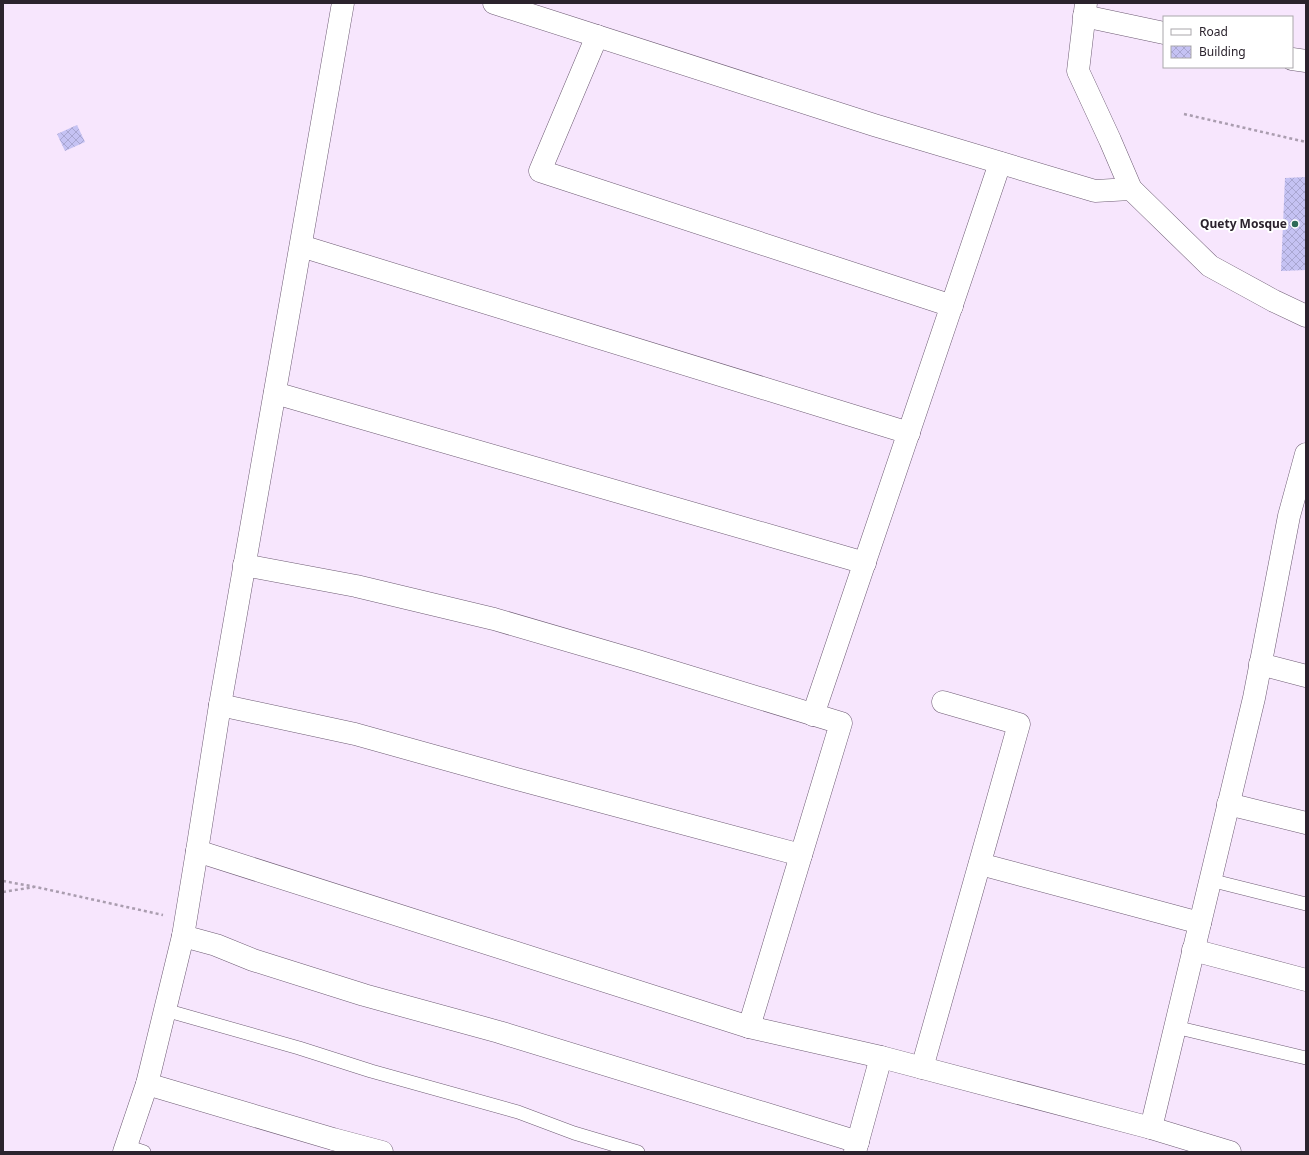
<svg xmlns="http://www.w3.org/2000/svg" width="1309" height="1155" font-family="'Noto Sans',sans-serif">
	<style>
		.building { fill: url(#building-cross-hatch) }
		.lines { fill: none; stroke-linecap: round; stroke-linejoin: round }
		.service-casing { stroke: #6d5b73; stroke-width: 14 }
		.minor-casing { stroke: #6d5b73; stroke-width: 23 }
		.tertiary-casing { stroke: #6d5b73; stroke-width: 23 }
		.path { stroke: #aa9daf; stroke-width: 2.5; stroke-dasharray: 3 3; stroke-linecap: butt }
		.service { stroke: #fff; stroke-width: 13 }
		.minor { stroke: #fff; stroke-width: 22 }
		.tertiary { stroke: #fff; stroke-width: 22 }
		.poi-dot { fill: #2e6b57; stroke: #fff; stroke-width: 1.5 }
		.labels { text-anchor: middle; stroke-width: 4; stroke-linejoin: round; paint-order: stroke }
		.poi-label { font-size: 12px; font-weight: bold; fill: #2b232d; stroke: #fff; text-anchor: end }
	</style>
	<defs>
		<pattern id="building-cross-hatch" width="8" height="8" patternUnits="userSpaceOnUse"><rect width="8" height="8" fill="#c5c2f3"/><path d="M0 0l8 8M0 8l8-8" fill="none" stroke="#a9a6d1"/></pattern>
	</defs>
	<rect width="100%" height="100%" fill="#f7e6fd"/>
	<g class="building">
		<polygon points="77,125 85,142 65,151 57,134"/>
		<polygon points="1306,177 1306,270 1281,271 1285,178"/>
	</g>
	<g class="lines">
		<g class="service-casing">
			<g id="service">
				<polyline points="1210,880 1306,904"/>
				<polyline points="165,1010 299,1048 371,1071 518,1112 574,1133 638,1152"/>
				<polyline points="1175,1027 1306,1058"/>
				<polyline points="126,1146 144,1152"/>
			</g>
		</g>
		<g class="minor-casing">
			<g id="minor">
				<polyline points="494,3 874,125 1095,191 1131,189 1110,140 1078,71 1086,3"/>
				<polyline points="1084,16 1164,33"/>
				<polyline points="597,36 540,171 952,306"/>
				<polyline points="1292,59 1306,61"/>
				<polyline points="1131,189 1210,266 1274,301 1306,316"/>
				<polyline points="301,246 909,433"/>
				<polyline points="275,393 865,563"/>
				<polyline points="244,565 356,586 494,619 638,661 841,723 749,1027"/>
				<polyline points="1260,664 1306,676"/>
				<polyline points="220,705 355,734 513,778 801,855"/>
				<polyline points="813,715 1000,163"/>
				<polyline points="1228,804 1306,823"/>
				<polyline points="197,851 749,1027 881,1057 1151,1128 1254,698 1289,516 1306,454"/>
				<polyline points="980,864 1200,923"/>
				<polyline points="183,936 216,945 253,960 364,995 499,1032 858,1142"/>
				<polyline points="1193,950 1306,980"/>
				<polyline points="922,1068 1019,724 943,702"/>
				<polyline points="147,1084 333,1139 382,1152"/>
				<polyline points="1151,1128 1230,1152"/>
				<polyline points="855,1152 881,1057"/>
			</g>
		</g>
		<g class="tertiary-casing">
			<polyline id="tertiary" points="124,1152 147,1084 183,936 197,851 220,705 343,3"/>
		</g>
		<g class="path">
			<polyline points="1184,114 1306,142"/>
			<polyline points="3,881 36,887 163,915"/>
			<polyline points="3,892 34,887"/>
		</g>
		<use href="#service" class="service"/>
		<use href="#minor" class="minor"/>
		<use href="#tertiary" class="tertiary"/>
	</g>
	<circle class="poi-dot" cx="1295" cy="224" r="4"/>
	<g class="labels">
		<g class="poi-label">
			<text x="1287" y="228">Quety Mosque</text>
		</g>
	</g>
	<rect width="1309" height="1155" fill="none" stroke="#2b232d" stroke-width="8"/>
	<rect x="1163" y="16" width="130" height="52" fill="#ffffff" stroke="#aaa7ab"/>
	<rect x="1171" y="29" width="20" height="6" fill="#ffffff" stroke="#aaa7ab"/>
	<text x="1199" y="36" font-size="12" fill="#2b232d">Road</text>
	<rect x="1171" y="46" width="20" height="12" fill="url(#building-cross-hatch)" stroke="#aaa7ab"/>
	<text x="1199" y="56" font-size="12" fill="#2b232d">Building</text>
</svg>
